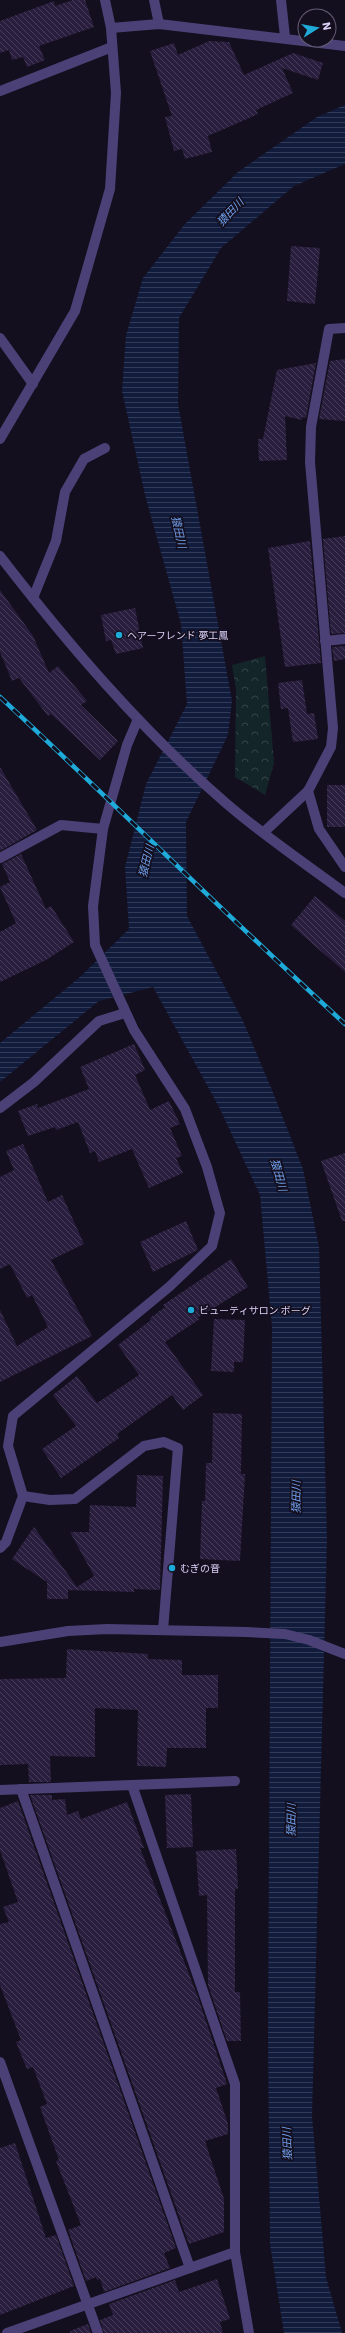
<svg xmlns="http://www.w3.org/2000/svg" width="345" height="2333" font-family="'IBM Plex Sans','Noto Sans JP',sans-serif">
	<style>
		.park { fill: url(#park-crowns) }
		.water { fill: url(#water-rules) }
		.building { fill: url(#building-back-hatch) }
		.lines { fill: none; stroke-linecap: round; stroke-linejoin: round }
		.minor { stroke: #4b4177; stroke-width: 10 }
		.rail-casing { stroke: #1eabda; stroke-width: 4.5 }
		.rail { stroke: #140f1e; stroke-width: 3; stroke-dasharray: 9; stroke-linecap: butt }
		.poi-dot { fill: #1eabda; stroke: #140f1e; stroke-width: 1.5 }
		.labels { text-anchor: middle; stroke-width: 3.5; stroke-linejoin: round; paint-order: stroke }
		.poi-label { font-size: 10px; fill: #ddd3f9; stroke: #140f1e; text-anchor: start }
		.water-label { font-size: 11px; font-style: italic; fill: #6f9feb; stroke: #140f1e }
	</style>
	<defs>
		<pattern id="park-crowns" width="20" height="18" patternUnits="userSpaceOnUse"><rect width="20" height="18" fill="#132528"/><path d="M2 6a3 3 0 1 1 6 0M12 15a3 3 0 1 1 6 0" fill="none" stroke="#354448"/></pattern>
		<pattern id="water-rules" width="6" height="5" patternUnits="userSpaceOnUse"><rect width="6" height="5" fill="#111b3b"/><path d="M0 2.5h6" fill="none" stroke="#333b58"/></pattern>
		<pattern id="building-back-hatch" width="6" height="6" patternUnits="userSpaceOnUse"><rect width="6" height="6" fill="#291e3d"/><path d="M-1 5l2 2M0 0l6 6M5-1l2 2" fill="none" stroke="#483e5a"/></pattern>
	</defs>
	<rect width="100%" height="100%" fill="#140f1e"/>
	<polygon class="park" points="265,656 274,763 265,795 235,777 236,689 232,665"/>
	<polygon class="water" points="345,105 345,164 294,186 221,248 179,318 178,404 232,701 228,735 186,822 187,916 243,1021 274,1095 303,1169 319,1247 327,1538 312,2116 326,2277 342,2333 284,2333 270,2244 268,2036 272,1327 260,1195 219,1107 153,987 99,1001 0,1082 0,1043 80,977 129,929 125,867 146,784 187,704 181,624 145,495 122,391 126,335 143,278 184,225 238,172 317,117"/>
	<g class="building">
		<polygon points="73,0 85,0 94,27 39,46 45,60 27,67 23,57 12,60 9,50 0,53 0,21 54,1 55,6"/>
		<polygon points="209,41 229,42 244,75 293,53 323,63 318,80 282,68 293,93 256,110 258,114 208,136 212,152 185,159 182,149 174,151 165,117 172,116 150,51 174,43 178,55"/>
		<polygon points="291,246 320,248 315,304 287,301"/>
		<polygon points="345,359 345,421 319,419 330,361"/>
		<polygon points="316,363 306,418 302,417 302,420 285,416 287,460 259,461 258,439 263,439 277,370"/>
		<polygon points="345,536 345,633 331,634 323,539"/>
		<polygon points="310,541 321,663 285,667 268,548"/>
		<polygon points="0,590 33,636 49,673 58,666 87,701 81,705 118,741 100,760 51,714 48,716 19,678 12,681 0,652"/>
		<polygon points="135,608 143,648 116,654 111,640 106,641 101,615"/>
		<polygon points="345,646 345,659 334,661 332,647"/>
		<polygon points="302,680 307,714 314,713 318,739 293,742 288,708 281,709 278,683"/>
		<polygon points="0,767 37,830 0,851"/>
		<rect x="327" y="785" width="18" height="42"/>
		<polygon points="21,854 46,909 51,906 74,942 46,960 0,982 0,932 16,923 0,887 10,882 2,864"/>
		<polygon points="315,896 345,921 345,972 291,925"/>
		<polygon points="134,1044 145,1070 135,1075 150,1110 169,1101 180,1124 170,1128 182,1156 176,1158 183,1173 149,1188 132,1149 99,1162 95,1151 90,1153 78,1122 56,1130 55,1127 28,1136 18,1111 37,1104 38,1108 89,1089 80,1067"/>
		<polygon points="23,1144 48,1202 62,1195 84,1244 51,1260 92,1336 0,1382 0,1310 17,1346 48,1327 32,1295 27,1298 10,1264 0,1269 0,1177 14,1170 6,1151"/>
		<polygon points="345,1153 345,1221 342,1221 321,1161"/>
		<polygon points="186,1221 198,1250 153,1272 140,1242"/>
		<polygon points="231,1259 248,1287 197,1318 200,1319 165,1342 203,1395 183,1410 172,1395 117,1434 119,1438 61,1478 42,1449 76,1426 53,1395 77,1376 97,1403 139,1375 118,1345 151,1320 150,1318 165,1307 163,1305"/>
		<polygon points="214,1319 245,1320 243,1362 234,1362 234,1372 211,1371"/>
		<polygon points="213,1413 242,1414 241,1474 245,1474 240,1561 200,1559 202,1501 205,1501 206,1463 212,1463"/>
		<polygon points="137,1475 163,1476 160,1590 134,1589 134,1592 68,1590 68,1599 47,1599 47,1582 12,1559 34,1527 77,1587 94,1576 70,1532 89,1532 90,1505 136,1507"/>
		<polygon points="67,1649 148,1654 148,1659 182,1660 182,1675 218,1675 218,1708 206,1708 206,1748 167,1748 166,1767 137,1766 138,1710 95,1708 95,1757 50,1756 51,1782 29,1782 28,1764 0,1765 0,1679 66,1678"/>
		<polygon points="191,1794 193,1847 167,1848 165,1795"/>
		<polygon points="30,1795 52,1795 52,1800 65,1799 67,1815 78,1811 81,1819 127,1802 144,1848 140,1848 198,1997 227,2084 216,2088 228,2124 228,2134 205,2141 224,2199 224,2232 189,2244"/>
		<polygon points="18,1801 176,2248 164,2253 170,2268 104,2292 100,2279 97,2280 96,2277 86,2281 68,2230 81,2225 56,2161 59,2160 40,2107 47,2104 33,2067 27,2069 16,2042 21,2040 0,1985 0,1924 9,1922 3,1907 18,1902 0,1850 0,1808"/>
		<polygon points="236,1849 238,1889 235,1889 235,1992 240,1992 241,2041 227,2041 208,1985 207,1895 199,1896 196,1851"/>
		<polygon points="15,2143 46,2238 56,2235 74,2286 0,2315 0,2148"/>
		<polygon points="217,2279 230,2319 220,2322 223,2333 104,2333 100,2320 113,2315 109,2304 175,2280 179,2292"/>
		<polygon points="88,2324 91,2333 70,2333 70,2331"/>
	</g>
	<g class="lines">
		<g class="minor">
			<polyline points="154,0 159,24"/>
			<polyline points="281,0 285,37"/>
			<polyline points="111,28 159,24 345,46"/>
			<polyline points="0,91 112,47"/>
			<polyline points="345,328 329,329 311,427 310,462 333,728 331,747 308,791 319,829 345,867"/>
			<polyline points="0,338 33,384"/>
			<polyline points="0,439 75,311 110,189 116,93 111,28 105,0"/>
			<path d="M0 556C68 644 142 731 227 804 264 836 306 864 345 893"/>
			<polyline points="33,598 56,541 65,492 84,459 105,448"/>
			<polyline points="325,641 345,639"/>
			<polyline points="264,832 308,791"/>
			<polyline points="0,858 61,825 103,829"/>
			<polyline points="0,1108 34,1082 99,1021 125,1013"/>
			<polyline points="23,1496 50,1500 75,1499 144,1446 164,1442 178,1448 163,1630"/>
			<polyline points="0,1548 6,1542 23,1496 8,1446 13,1416 169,1287 212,1246 220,1213 207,1167 185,1109 134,1030 95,945 93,906 103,829 127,745 138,719"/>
			<polyline points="0,1642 68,1631 107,1629 246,1632 285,1634 309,1640 345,1654"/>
			<polyline points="132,1785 235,1781"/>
			<polyline points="21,1789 190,2268"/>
			<polyline points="0,1790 132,1785 235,2084 235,2252 249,2333"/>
			<polyline points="0,2062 98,2333"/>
			<polyline points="7,2333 235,2252"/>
		</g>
		<g class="rail-casing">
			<path id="rail" d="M0 697C116 805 228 917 345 1024"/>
		</g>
		<use href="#rail" class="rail"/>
	</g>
	<g class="poi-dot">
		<circle cx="119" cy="635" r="4"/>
		<circle cx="191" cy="1310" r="4"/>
		<circle cx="172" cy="1568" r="4"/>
	</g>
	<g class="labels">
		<g class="poi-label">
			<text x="127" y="639">ヘアーフレンド 夢工鳳</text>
			<text x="199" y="1314">ビューティサロン ボーグ</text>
			<text x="180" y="1572">むぎの音</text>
		</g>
		<g class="water-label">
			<text transform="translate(230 212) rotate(-47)" y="4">猿田川</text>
			<text transform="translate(179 532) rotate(77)" y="4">猿田川</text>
			<text transform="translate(146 861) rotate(-76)" y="4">猿田川</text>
			<text transform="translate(279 1175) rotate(75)" y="4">猿田川</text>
			<text transform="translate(296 1497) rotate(-89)" y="4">猿田川</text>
			<text transform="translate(291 1820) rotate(-89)" y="4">猿田川</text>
			<text transform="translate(287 2144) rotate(-92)" y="4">猿田川</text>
		</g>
	</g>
	<g transform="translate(317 28) rotate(79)"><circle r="19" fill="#140f1e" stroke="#645d76"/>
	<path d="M0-3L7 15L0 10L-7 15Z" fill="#1eabda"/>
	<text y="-6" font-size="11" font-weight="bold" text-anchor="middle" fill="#ddd3f9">N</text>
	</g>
</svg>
